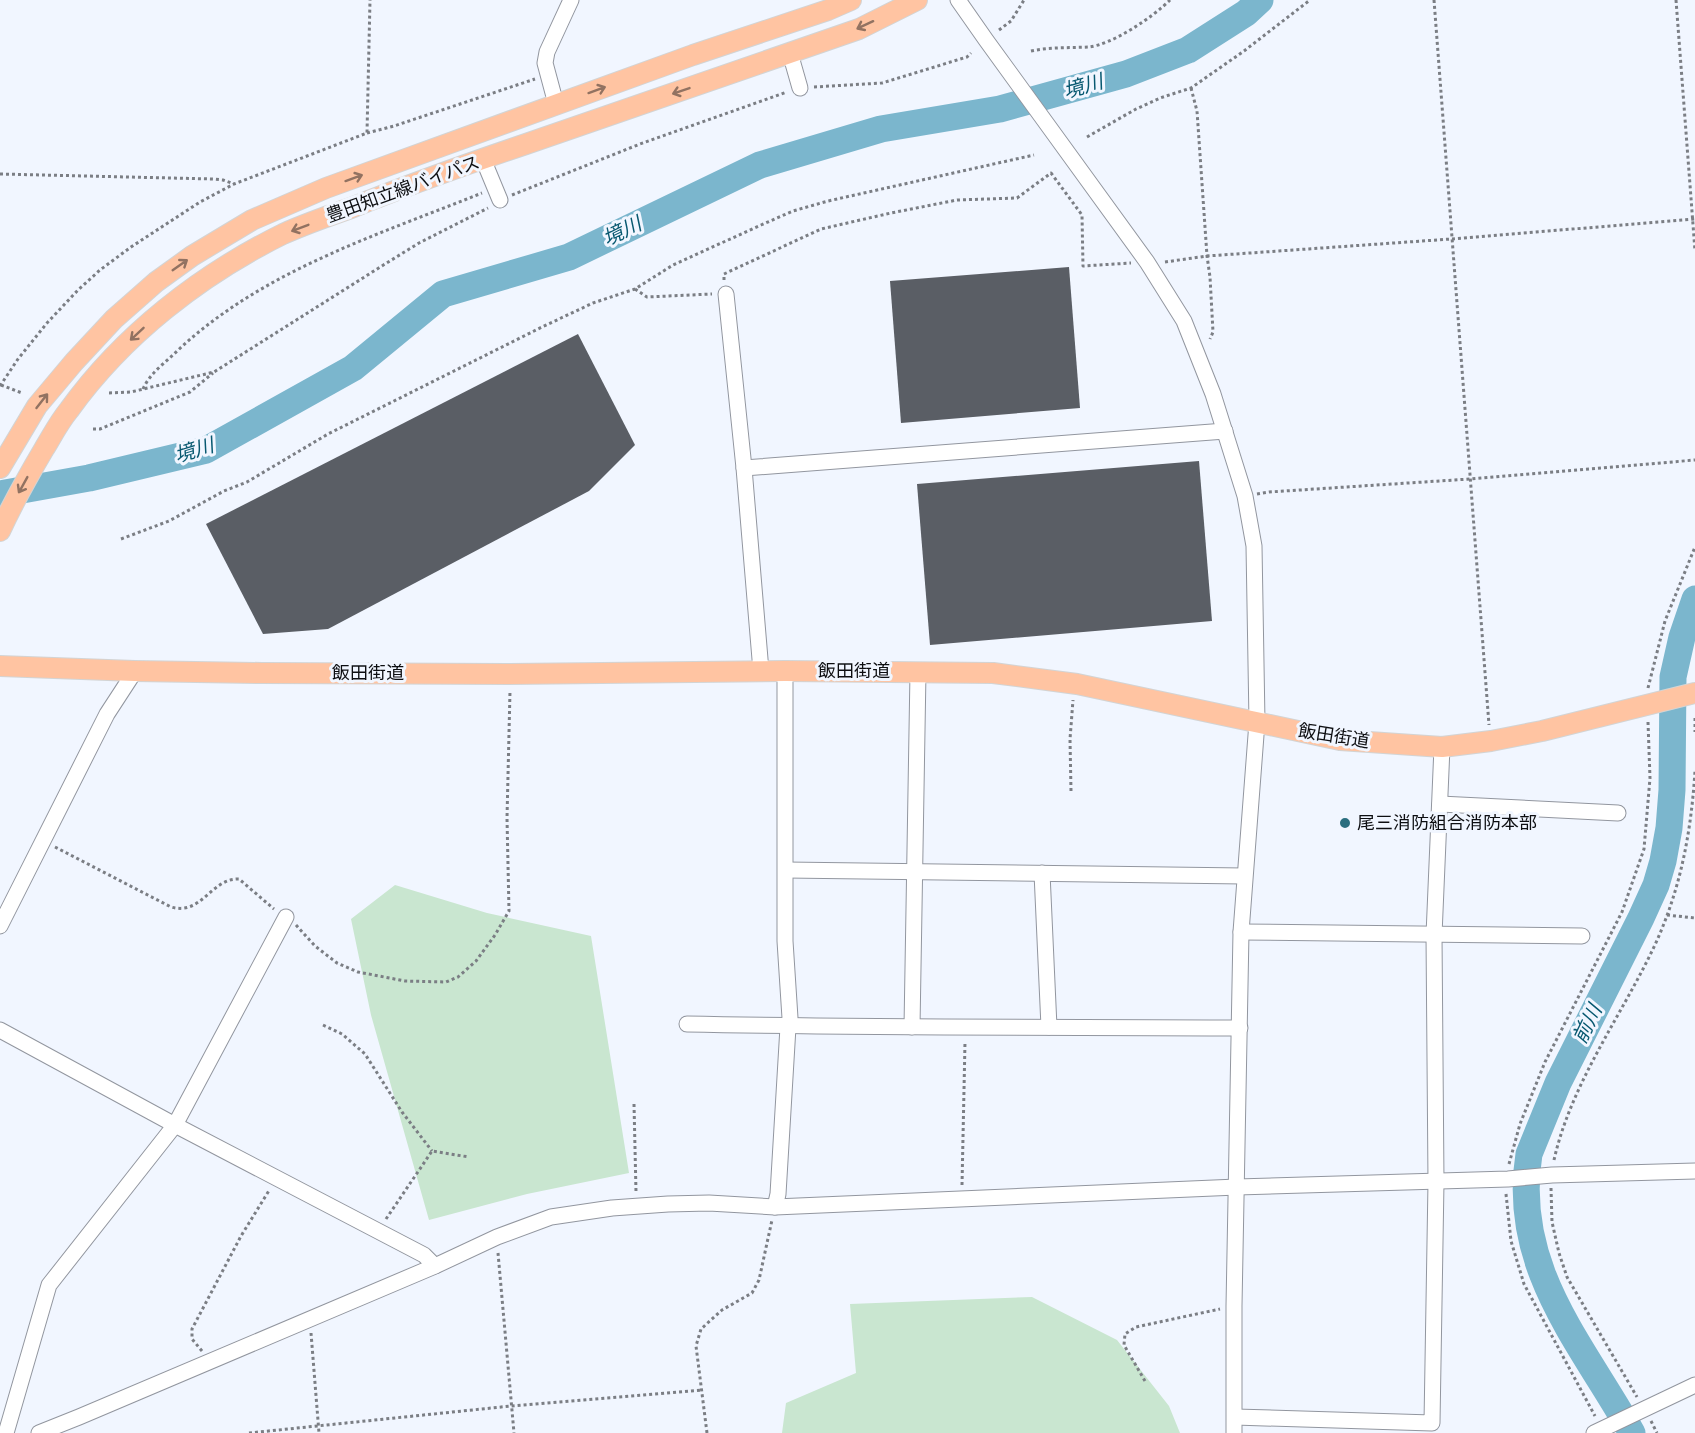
<svg xmlns="http://www.w3.org/2000/svg" width="1695" height="1433" font-family="'Varela Round','Noto Sans JP',sans-serif">
	<style>
		.green { fill: #c9e6d0 }
		.lines { fill: none; stroke-linecap: round; stroke-linejoin: round }
		.river { stroke: #7bb6cd; stroke-width: 27 }
		.building { fill: #5a5e65 }
		.minor-casing { stroke: #92969f; stroke-width: 17 }
		.major-casing { stroke: #d3d4d4; stroke-width: 22 }
		.path { stroke: #7b7e84; stroke-width: 3; stroke-dasharray: 3 3; stroke-linecap: butt }
		.minor { stroke: #fff; stroke-width: 15 }
		.major { stroke: #ffc4a2; stroke-width: 20 }
		.oneway { stroke: #927261 }
		.poi-dot { fill: #2a6e7f; stroke: #f1f6ff; stroke-width: 2 }
		.labels { text-anchor: middle; stroke-width: 6; stroke-linejoin: round; paint-order: stroke }
		.street-label { font-size: 18px; fill: #0d0e11; stroke: #f1f6ff }
		.poi-label { font-size: 18px; fill: #0d0e11; stroke: #f1f6ff; text-anchor: start }
		.water-label { font-size: 20px; font-style: italic; fill: #075870; stroke: #f1f6ff }
	</style>
	<rect width="100%" height="100%" fill="#f1f6ff"/>
	<g class="green">
		<polygon points="395,885 487,913 591,936 629,1173 527,1194 429,1220 371,1015 351,919"/>
		<polygon points="1032,1297 1117,1340 1169,1406 1180,1433 782,1433 786,1403 856,1373 850,1304"/>
	</g>
	<g class="lines">
		<g class="river">
			<polyline points="0,494 89,478 206,450 353,368 443,294 569,257 760,165 881,129 1000,109 1126,74 1188,50 1246,13 1260,0"/>
			<path d="M1632 1433C1581 1342 1511 1267 1529 1154L1558 1083 1641 918 1656 885 1663 861 1669 828 1672 790 1673 677 1682 637 1695 599"/>
		</g>
	</g>
	<g class="building">
		<polygon points="1069,267 1080,408 901,423 890,281"/>
		<polygon points="578,334 635,445 589,491 328,629 263,634 206,524"/>
		<polygon points="1199,461 1212,621 930,645 917,484"/>
	</g>
	<g class="lines">
		<g class="minor-casing">
			<g id="minor">
				<polyline points="958,0 986,40 1147,262 1184,321 1213,394 1245,496 1254,546 1257,722 1241,932 1234,1306 1234,1433"/>
				<polyline points="790,53 800,88"/>
				<polyline points="556,104 545,63 547,52 571,0"/>
				<polyline points="483,159 500,200"/>
				<polyline points="726,294 744,468 761,671"/>
				<polyline points="744,468 1225,431"/>
				<polyline points="1440,804 1618,813"/>
				<polyline points="786,870 1244,876"/>
				<polyline points="1042,873 1049,1027"/>
				<polyline points="0,926 107,714 135,671"/>
				<polyline points="1241,932 1582,936"/>
				<path d="M687 1024C871 1028 1055 1027 1240 1028"/>
				<polyline points="912,1027 918,672"/>
				<polyline points="0,1030 175,1125 424,1255 435,1266"/>
				<polyline points="775,1207 778,1194 788,1027 790,1018 785,941 785,671"/>
				<polyline points="1235,1417 1432,1423 1436,1182 1434,935 1442,747"/>
				<polyline points="6,1433 49,1285 175,1125 286,917"/>
				<polyline points="39,1433 79,1417 435,1266 497,1237 551,1217 612,1208 668,1204 709,1203 775,1207 1237,1187 1508,1179 1552,1175 1695,1171"/>
				<polyline points="1594,1433 1695,1385"/>
			</g>
		</g>
		<g class="major-casing">
			<g id="major">
				<polyline points="0,468 37,406 74,362 114,319 156,282 192,256 252,220 326,188 693,55 828,10 851,0"/>
				<path d="M0 531C13 503 28 476 44 449 52 436 59 422 69 410 123 335 200 275 283 234 305 224 328 216 351 208 408 185 467 164 526 144 637 106 748 68 859 29L917 0"/>
				<polyline points="0,666 135,671 262,673 509,674 785,671 993,673 1077,684 1340,740 1442,747 1491,741 1542,731 1695,693"/>
			</g>
		</g>
		<g class="path">
			<polyline points="1434,0 1489,725"/>
			<polyline points="1676,0 1695,251"/>
			<polyline points="999,30 1011,21 1024,0"/>
			<path d="M1031 51C1050 47 1069 48 1088 47 1112 45 1153 17 1170 0"/>
			<polyline points="814,87 882,83 967,57 971,53"/>
			<polyline points="1191,88 1197,111 1207,256 1210,277 1213,332 1210,339"/>
			<polyline points="367,133 394,126 535,79"/>
			<polyline points="1087,137 1136,109 1160,98 1191,88 1244,51 1310,0"/>
			<polyline points="0,174 213,179 223,180 234,184"/>
			<polyline points="512,195 640,144 787,92"/>
			<polyline points="1165,262 1207,256 1451,239 1695,219"/>
			<polyline points="724,280 724,274 821,229 891,213 957,200 1017,198 1051,173 1082,215 1083,266 1131,263"/>
			<polyline points="635,289 647,297 712,294"/>
			<polyline points="1,385 22,393"/>
			<polyline points="0,386 18,359 47,323 78,290 100,270 131,247 200,202 234,184 367,133 370,0"/>
			<path d="M143 389C149 375 162 365 173 355 258 272 375 236 482 193"/>
			<polyline points="109,393 131,392 214,372 385,264 419,243 488,208"/>
			<polyline points="93,429 100,429 190,392 213,373"/>
			<polyline points="1257,494 1269,492 1470,479 1695,460"/>
			<polyline points="121,539 169,521 224,491 247,482 328,434 542,327 593,303 635,289 673,265 761,225 793,211 828,201 1034,155"/>
			<polyline points="1648,688 1665,621 1695,547"/>
			<polyline points="1695,718 1695,732"/>
			<polyline points="1071,791 1070,739 1073,700"/>
			<path d="M55 847 171 907C202 916 211 878 239 879L274 909"/>
			<polyline points="1667,915 1695,918"/>
			<polyline points="296,925 315,946 337,963 358,972 405,981 446,982 458,977 476,961 495,935 509,911 507,818 510,691"/>
			<polyline points="323,1025 342,1034 365,1054 402,1112 432,1151"/>
			<polyline points="634,1104 636,1192"/>
			<path d="M1554 1160C1571 1084 1620 1018 1653 949 1680 892 1691 834 1695 771"/>
			<polyline points="1509,1164 1520,1124 1545,1062 1622,912 1644,849 1650,778 1648,722"/>
			<polyline points="962,1185 965,1042"/>
			<polyline points="1551,1188 1552,1222 1559,1253 1567,1277 1637,1397"/>
			<polyline points="1506,1194 1511,1241 1524,1284 1595,1416"/>
			<polyline points="386,1219 432,1151 469,1157"/>
			<polyline points="498,1253 514,1433"/>
			<polyline points="311,1333 319,1433"/>
			<polyline points="202,1351 192,1339 192,1329 241,1236 270,1189"/>
			<polyline points="1145,1381 1124,1345 1125,1334 1136,1327 1220,1309"/>
			<polyline points="1651,1421 1657,1433"/>
			<polyline points="249,1433 511,1406 702,1390"/>
			<polyline points="707,1433 696,1346 701,1329 722,1310 752,1293 759,1280 772,1220"/>
		</g>
		<use href="#minor" class="minor"/>
		<use href="#major" class="major"/>
	</g>
	<defs><path id="oneway-shaft" d="M-6 0H5M1.5-3L5.5 0L1.5 3" fill="none" stroke-width="1.6" stroke-linecap="round" stroke-linejoin="round" transform="scale(1.5)"/></defs>
	<g class="oneway">
		<use href="#oneway-shaft" transform="translate(865 25) rotate(155)"/>
		<use href="#oneway-shaft" transform="translate(597 90) rotate(-20)"/>
		<use href="#oneway-shaft" transform="translate(681 91) rotate(161)"/>
		<use href="#oneway-shaft" transform="translate(354 178) rotate(-20)"/>
		<use href="#oneway-shaft" transform="translate(300 228) rotate(159)"/>
		<use href="#oneway-shaft" transform="translate(180 265) rotate(-35)"/>
		<use href="#oneway-shaft" transform="translate(137 334) rotate(137)"/>
		<use href="#oneway-shaft" transform="translate(42 401) rotate(-52)"/>
		<use href="#oneway-shaft" transform="translate(23 485) rotate(119)"/>
	</g>
	<circle class="poi-dot" cx="1345" cy="823" r="6"/>
	<g class="labels">
		<g class="street-label">
			<text transform="translate(403 189) rotate(-20)" y="6">豊田知立線バイパス</text>
			<text x="854" y="677">飯田街道</text>
			<text x="368" y="679">飯田街道</text>
			<text transform="translate(1334 736) rotate(9)" y="6">飯田街道</text>
		</g>
		<g class="poi-label">
			<text x="1357" y="829">尾三消防組合消防本部</text>
		</g>
		<g class="water-label">
			<text transform="translate(1083 86) rotate(-16)" y="7">境川</text>
			<text transform="translate(622 231) rotate(-26)" y="7">境川</text>
			<text transform="translate(194 450) rotate(-17)" y="7">境川</text>
			<text transform="translate(1587 1024) rotate(-64)" y="7">前川</text>
		</g>
	</g>
</svg>
